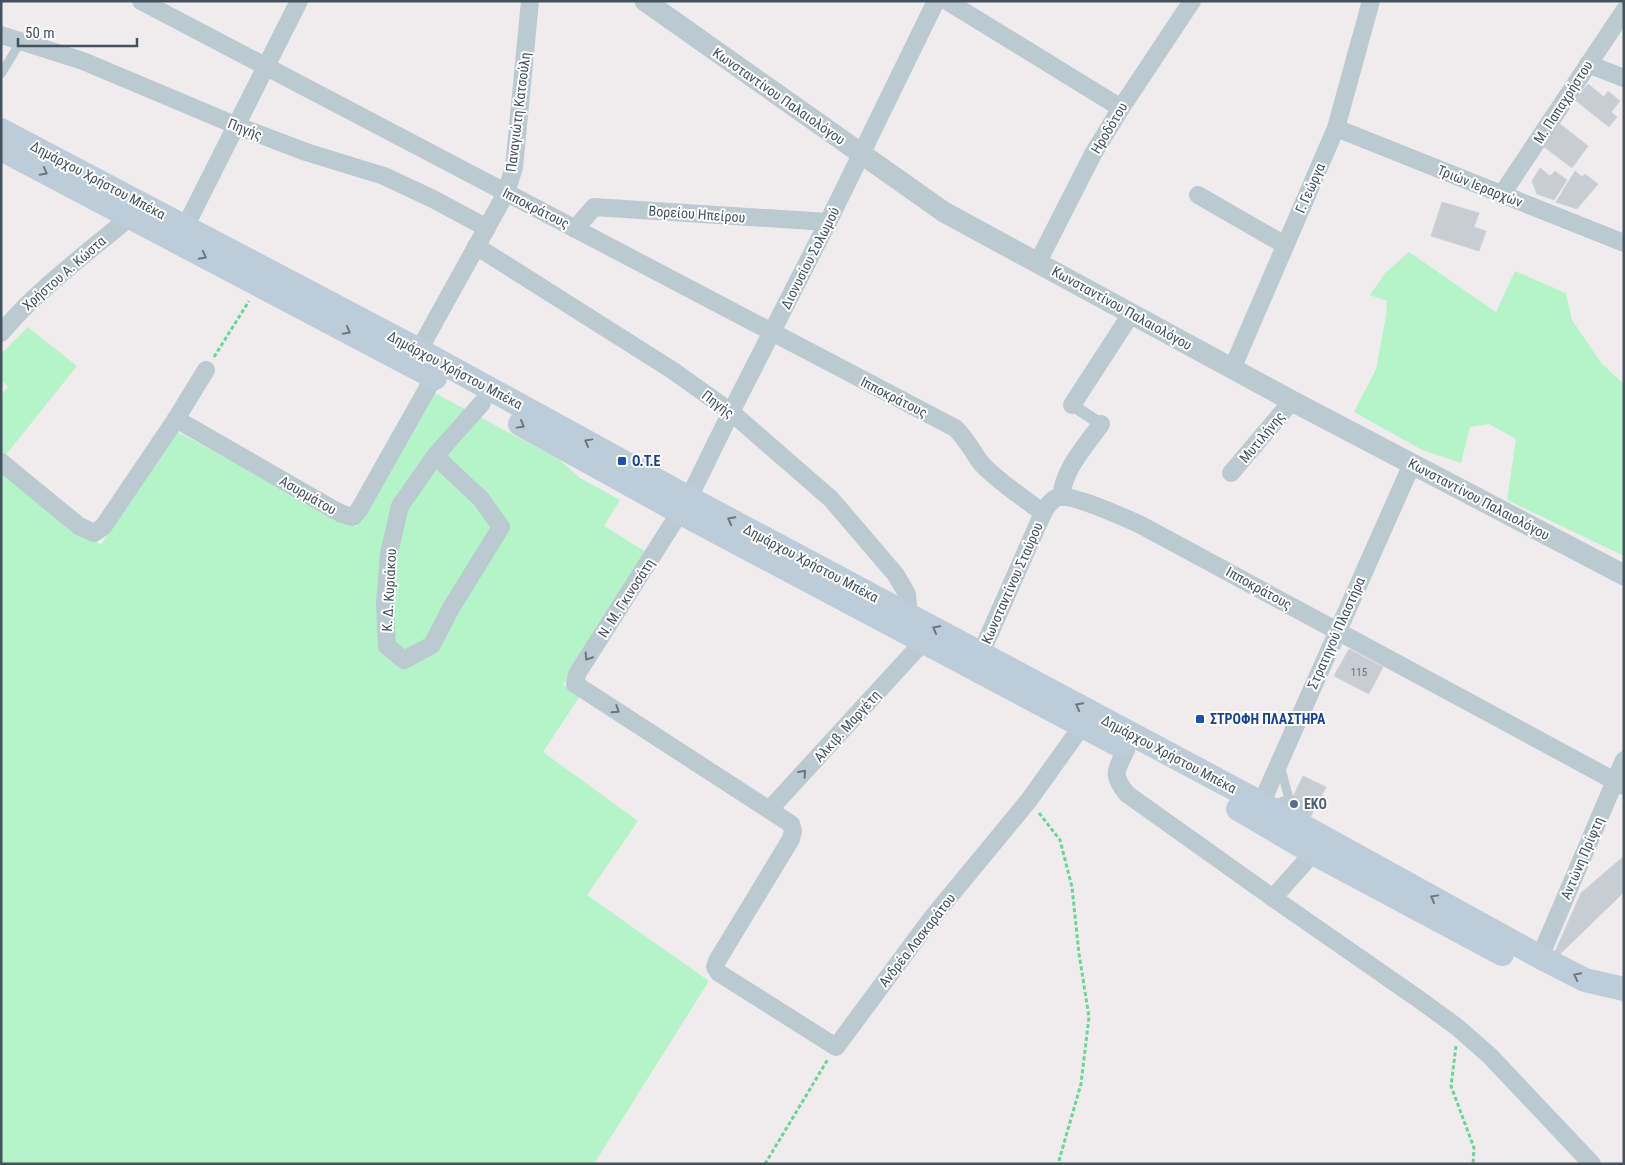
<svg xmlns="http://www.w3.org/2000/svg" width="1625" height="1165" font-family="'Roboto Condensed',sans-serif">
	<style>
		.grass { fill: #b5f4c9 }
		.building { fill: #c8ccd3; stroke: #d0d3da }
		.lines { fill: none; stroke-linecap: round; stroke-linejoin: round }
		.path { stroke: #69d599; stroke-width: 3; stroke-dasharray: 4 2.5; stroke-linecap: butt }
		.service { stroke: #bbc9d1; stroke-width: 9 }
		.pedestrian { stroke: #bbc9d1; stroke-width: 12 }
		.minor { stroke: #bbc9d1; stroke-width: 18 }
		.tertiary { stroke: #bbc9d1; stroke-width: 21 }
		.secondary { stroke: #bdccd9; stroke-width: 24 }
		.oneway { stroke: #687782 }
		.oneway2 { stroke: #67767f }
		.transit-dot { fill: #1a4fb4; stroke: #fff; stroke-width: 2 }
		.service-dot { fill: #5c6f8a; stroke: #fff; stroke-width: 2 }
		.labels { text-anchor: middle; stroke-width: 4; stroke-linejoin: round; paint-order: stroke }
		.number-label { font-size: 11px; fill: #64707a }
		.street-label { font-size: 14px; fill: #43525c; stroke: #fff }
		.transit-label { font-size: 14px; font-weight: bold; fill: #164399; stroke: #fff; text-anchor: start }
		.service-label { font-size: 14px; font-weight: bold; fill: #4e5e75; stroke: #fff; text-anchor: start }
	</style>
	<rect width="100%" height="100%" fill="#f0eced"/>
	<g class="grass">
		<polygon points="1409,252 1496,312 1515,271 1566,293 1572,320 1602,364 1624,384 1624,556 1507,500 1516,439 1489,424 1470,427 1461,463 1422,450 1354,412 1376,369 1386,316 1387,301 1370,295 1385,273"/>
		<polygon points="28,327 77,366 5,456 93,525 91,538 101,545 172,429 356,527 433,392 559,459 580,478 620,500 604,526 648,553 563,685 580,696 543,752 638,821 587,895 709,981 594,1164 1,1164 1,395 8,387 1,380 1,354"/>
	</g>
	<g class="building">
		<polygon points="1588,84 1604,97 1608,91 1620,101 1611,112 1617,117 1609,127 1575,100"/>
		<polygon points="1560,124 1588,146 1572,168 1543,146"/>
		<polygon points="1540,168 1550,176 1555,171 1567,180 1554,200 1537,194 1532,181"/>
		<polygon points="1575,171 1582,177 1585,174 1598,184 1577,209 1556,202"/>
		<polygon points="1442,202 1479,213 1474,227 1486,231 1479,251 1431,236"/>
		<polygon points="1349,649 1383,667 1369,694 1334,676"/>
		<polygon points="1303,776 1326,787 1310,818 1288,807"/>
		<polygon points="1624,856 1624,892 1558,956 1554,954 1581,893"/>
	</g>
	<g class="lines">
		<g class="path">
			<polyline points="214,357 249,301"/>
			<polyline points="1039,813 1060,840 1072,887 1079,954 1089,1017 1081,1084 1058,1164"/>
			<polyline points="1456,1046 1451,1086 1474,1148 1473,1164"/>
			<polyline points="765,1164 828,1059"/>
		</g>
		<g class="service">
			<polyline points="1,74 21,41"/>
			<polyline points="1280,765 1289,799"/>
			<polyline points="1271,806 1289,799 1303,806 1307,825"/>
		</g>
		<polyline class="pedestrian" points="1072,405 1101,424"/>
		<g class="minor">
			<path d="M141 1 955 428C966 438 972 451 981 463 997 481 1024 498 1043 513 1047 506 1052 498 1060 497 1075 495 1123 517 1139 524L1624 786"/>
			<polyline points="936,1 828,222 731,412 689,498 577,674 575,684 791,824 793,831 791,839 717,961 715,967 719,973 836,1047 931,919 1029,800 1082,726"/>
			<polyline points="947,1 1121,108"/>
			<polyline points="1,35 83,61 235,125 306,152 384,176 433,199 487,228"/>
			<polyline points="1588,64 1624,78"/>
			<polyline points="1336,128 1624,243"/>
			<polyline points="1502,194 1624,11"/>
			<polyline points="1198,195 1285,245"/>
			<polyline points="575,229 594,207 828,222"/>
			<polyline points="180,237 299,1"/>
			<polyline points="476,246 672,370 731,412 831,499 896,575 907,594 908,606 904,612"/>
			<polyline points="1038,262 1093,154 1121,108 1192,1"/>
			<path d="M1 333C39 288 86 254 130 217"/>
			<polyline points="419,350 506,193 514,167 530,1"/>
			<polyline points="1232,369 1336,128 1371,1"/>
			<polyline points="1072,405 1131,314"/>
			<polyline points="176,419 331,508 342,514 353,517 359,510 434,377"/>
			<polyline points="435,456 481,499 501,527 451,608 432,645 404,660 387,646 385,605 389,553 400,506 435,456 482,403"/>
			<polyline points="1,462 79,526 94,533 103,527 176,419 206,370"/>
			<polyline points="1231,473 1292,401"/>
			<path d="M1061 497C1064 468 1085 447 1101 424"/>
			<polyline points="981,653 1043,513"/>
			<path d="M1126 750C1116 771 1111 774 1127 794L1273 898"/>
			<polyline points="770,809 923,642"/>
			<polyline points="1257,813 1412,464"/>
			<polyline points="1313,853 1273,898 1420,1000 1457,1027 1490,1056 1592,1164"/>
			<polyline points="1540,957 1624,760"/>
		</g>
		<polyline class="tertiary" points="645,1 944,212 1292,401 1624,575"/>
		<g class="secondary">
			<polyline points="1,130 419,350 689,498 1261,803 1540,957 1585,980 1624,989"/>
			<polyline points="1,149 435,378"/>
			<polyline points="520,424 681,513 1120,746"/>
			<polyline points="1238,809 1313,853 1502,954"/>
		</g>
	</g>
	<defs><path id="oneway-chevron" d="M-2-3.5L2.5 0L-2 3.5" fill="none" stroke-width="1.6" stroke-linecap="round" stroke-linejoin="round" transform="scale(1.25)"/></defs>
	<g class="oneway">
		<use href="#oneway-chevron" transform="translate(44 172) rotate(28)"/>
		<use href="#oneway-chevron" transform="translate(203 256) rotate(28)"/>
		<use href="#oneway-chevron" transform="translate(347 331) rotate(28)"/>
		<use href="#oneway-chevron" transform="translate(521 425) rotate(29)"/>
		<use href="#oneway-chevron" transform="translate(588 442) rotate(-151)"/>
		<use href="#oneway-chevron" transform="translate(731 520) rotate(-152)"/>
		<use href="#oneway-chevron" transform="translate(936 629) rotate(-152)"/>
		<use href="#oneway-chevron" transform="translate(1079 706) rotate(-152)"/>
		<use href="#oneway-chevron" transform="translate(1434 898) rotate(-151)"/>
		<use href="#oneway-chevron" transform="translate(1577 976) rotate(-154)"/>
	</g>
	<g class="oneway2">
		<use href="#oneway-chevron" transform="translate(588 657) rotate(123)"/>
		<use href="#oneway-chevron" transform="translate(616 710) rotate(33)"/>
		<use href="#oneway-chevron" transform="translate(803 773) rotate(-48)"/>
	</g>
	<g class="transit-dot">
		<rect x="617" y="456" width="10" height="10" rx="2.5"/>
		<rect x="1195" y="714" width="10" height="10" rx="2.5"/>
	</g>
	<circle class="service-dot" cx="1294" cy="804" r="5"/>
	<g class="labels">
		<g class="number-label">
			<text x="1359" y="676">115</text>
		</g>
		<g class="street-label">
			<text transform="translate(779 96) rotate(35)" y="5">Κωνσταντίνου Παλαιολόγου</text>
			<text transform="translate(1563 102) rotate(-57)" y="5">Μ. Παπαχρήστου</text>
			<text transform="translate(518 112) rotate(-83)" y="5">Παναγιώτη Κατσούλη</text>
			<text transform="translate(1109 128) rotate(-59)" y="5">Ηροδότου</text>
			<text transform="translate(245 129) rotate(21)" y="5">Πηγής</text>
			<text transform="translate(98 180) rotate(28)" y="5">Δημάρχου Χρήστου Μπέκα</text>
			<text transform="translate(1480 186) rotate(22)" y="5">Τριών Ιεραρχών</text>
			<text transform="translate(1310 188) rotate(-66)" y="5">Γ. Γεώργα</text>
			<text transform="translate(536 208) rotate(27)" y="5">Ιπποκράτους</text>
			<text transform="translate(697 214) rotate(4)" y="5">Βορείου Ηπείρου</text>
			<text transform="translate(810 258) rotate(-63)" y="5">Διονυσίου Σολωμού</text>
			<text transform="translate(64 273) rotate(-41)" y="5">Χρήστου Α. Κώστα</text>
			<text transform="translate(1122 308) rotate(29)" y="5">Κωνσταντίνου Παλαιολόγου</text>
			<text transform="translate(455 370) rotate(28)" y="5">Δημάρχου Χρήστου Μπέκα</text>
			<text transform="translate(894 397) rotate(27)" y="5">Ιπποκράτους</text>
			<text transform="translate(718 404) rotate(37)" y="5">Πηγής</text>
			<text transform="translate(1262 437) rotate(-50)" y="5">Μυτιλήνης</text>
			<text transform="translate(308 495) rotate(30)" y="5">Ασυρμάτου</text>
			<text transform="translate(1479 499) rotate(28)" y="5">Κωνσταντίνου Παλαιολόγου</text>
			<text transform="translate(811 563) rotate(28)" y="5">Δημάρχου Χρήστου Μπέκα</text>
			<text transform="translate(1012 583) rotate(-66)" y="5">Κωνσταντίνου Σταύρου</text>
			<text transform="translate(1259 588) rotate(29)" y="5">Ιπποκράτους</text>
			<text transform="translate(389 590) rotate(-87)" y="5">Κ. Δ. Κυριάκου</text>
			<text transform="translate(626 598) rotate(-57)" y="5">Ν. Μ. Γκινοσάτη</text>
			<text transform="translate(1336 633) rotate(-66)" y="5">Στρατηγού Πλαστήρα</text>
			<text transform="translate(847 726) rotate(-48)" y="5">Αλκιβ. Μαργέτη</text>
			<text transform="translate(1169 754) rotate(28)" y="5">Δημάρχου Χρήστου Μπέκα</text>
			<text transform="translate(1582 858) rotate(-67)" y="5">Αντώνη Πρίφτη</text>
			<text transform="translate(917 940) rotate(-52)" y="5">Ανδρέα Λασκαράτου</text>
		</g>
		<g class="transit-label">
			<text x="632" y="466">Ο.Τ.Ε</text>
			<text x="1210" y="724">ΣΤΡΟΦΗ ΠΛΑΣΤΗΡΑ</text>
		</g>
		<g class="service-label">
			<text x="1304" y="809">ΕΚΟ</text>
		</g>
	</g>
	<rect width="1625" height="1165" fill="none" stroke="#43525c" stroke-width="5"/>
	<path d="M18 38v8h119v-8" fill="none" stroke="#43525c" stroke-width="2.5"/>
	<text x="25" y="38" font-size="15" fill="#43525c" stroke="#ffffff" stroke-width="4" paint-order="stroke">50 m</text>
</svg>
